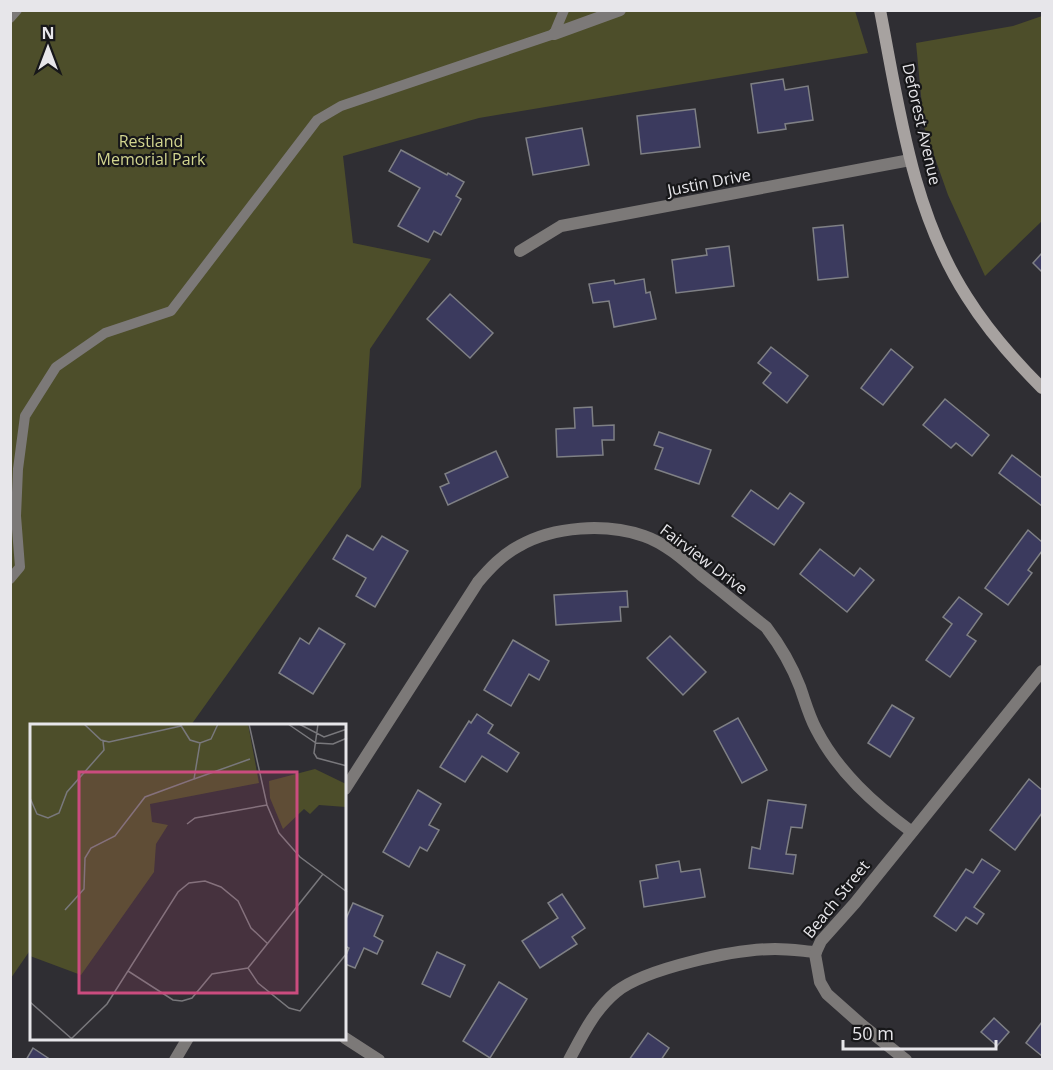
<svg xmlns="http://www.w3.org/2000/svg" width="1053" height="1070" font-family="'Open Sans',sans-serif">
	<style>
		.green { fill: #4d4e2a }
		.building { fill: #3b3a5e; stroke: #7f8085; stroke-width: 1.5 }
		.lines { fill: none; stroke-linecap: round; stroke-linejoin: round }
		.lane { stroke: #7c7978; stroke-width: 10 }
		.street { stroke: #7c7978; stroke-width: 12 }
		.secondary { stroke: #a7a2a0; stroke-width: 12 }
		.labels { text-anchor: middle; stroke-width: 4.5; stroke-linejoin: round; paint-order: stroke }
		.street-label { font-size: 16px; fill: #e7e6ea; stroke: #171719 }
		.park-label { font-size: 16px; fill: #d2d58f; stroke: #171719 }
		.inset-road { fill: none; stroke: #79787c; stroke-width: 1.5 }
		.view { fill: #cb4c7f; fill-opacity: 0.15; stroke: #cb4c7f; stroke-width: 3 }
		.inset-edge { fill: none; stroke: #e7e6ea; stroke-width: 3 }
	</style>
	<rect width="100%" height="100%" fill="#2f2e33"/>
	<g class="green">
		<polygon points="11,11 855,11 868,53 479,118 343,156 353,243 431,259 370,349 361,487 191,725 32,725 31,949 11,978"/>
		<polygon points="1042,16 1042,221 985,276 948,195 924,127 916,43 1013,26"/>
	</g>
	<g class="building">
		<polygon points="783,79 785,90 808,86 813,120 785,124 786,129 758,133 751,84"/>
		<polygon points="695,109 700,147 641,154 637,116"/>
		<polygon points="582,128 589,165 533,175 526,138"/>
		<polygon points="401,150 447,175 448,173 464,182 456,196 461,199 441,235 434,231 428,242 398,226 420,188 389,171"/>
		<polygon points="843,225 848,277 818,280 813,228"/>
		<polygon points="729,246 734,286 676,293 672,260 707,255 706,249"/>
		<polygon points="1042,253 1042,272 1033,263"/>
		<polygon points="644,279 646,293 650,292 656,319 614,327 609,301 593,303 589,284 614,280 615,284"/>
		<polygon points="450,294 493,333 470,358 427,319"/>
		<polygon points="771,347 808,376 787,403 763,383 771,373 758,363"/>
		<polygon points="891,349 913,367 883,405 861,388"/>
		<polygon points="945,399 989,435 972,456 956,443 951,448 923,425"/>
		<polygon points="592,407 593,426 614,425 614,440 602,440 603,455 557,457 556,429 575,428 574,408"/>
		<polygon points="659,432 711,450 699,484 655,469 663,448 654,445"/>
		<polygon points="496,451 508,477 448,505 440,487 449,483 445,474"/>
		<polygon points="1012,455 1042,478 1042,506 999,473"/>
		<polygon points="751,490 778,509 790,493 804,503 774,545 732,516"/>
		<polygon points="1028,530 1042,542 1042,551 1028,570 1032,573 1008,605 985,588"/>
		<polygon points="347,535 373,550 382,536 408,551 375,607 356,596 366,578 333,559"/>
		<polygon points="820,549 854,576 860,568 874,580 847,612 800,574"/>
		<polygon points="627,591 628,607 620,607 621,621 556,625 554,595"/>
		<polygon points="959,597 982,614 967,635 976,641 950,677 926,660 952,624 943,617"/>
		<polygon points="319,628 345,644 313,694 279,673 300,638 309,644"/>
		<polygon points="670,636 706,672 683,695 647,658"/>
		<polygon points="513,640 549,661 539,680 529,674 511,706 484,690"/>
		<polygon points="892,705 914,718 890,757 868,743"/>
		<polygon points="477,714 493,725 488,733 519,753 507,772 482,756 465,782 440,767 469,721 471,723"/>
		<polygon points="738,718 767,770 742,783 714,731"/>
		<polygon points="1029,779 1042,790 1042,813 1015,850 990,830"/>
		<polygon points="418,790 441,804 429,825 439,830 427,851 420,847 409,867 383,852"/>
		<polygon points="768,800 806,805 802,828 791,827 786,854 796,855 793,874 749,868 752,847 760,849"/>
		<polygon points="982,859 1000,871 974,907 984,914 977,924 966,917 956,931 934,916 966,869 973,873"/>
		<polygon points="679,861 681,872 700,869 705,897 644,907 640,881 658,878 656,865"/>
		<polygon points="562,894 585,928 572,937 577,944 540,968 522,941 558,918 548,903"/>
		<polygon points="353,903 383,916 374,936 383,941 377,954 364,948 355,968 345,964 345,957 349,948 345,946 345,921"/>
		<polygon points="437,952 465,965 450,997 422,984"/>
		<polygon points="499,982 527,999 490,1058 463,1041"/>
		<polygon points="994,1018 1009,1032 997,1046 981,1032"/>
		<polygon points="1042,1022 1042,1056 1026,1043"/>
		<polygon points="648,1033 669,1048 661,1060 629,1060"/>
		<polygon points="33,1048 51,1060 26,1060"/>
	</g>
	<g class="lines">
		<g class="lane">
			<polyline points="10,18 17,10"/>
			<polyline points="10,579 20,567 16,516 18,469 25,416 56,367 105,333 171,311 317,120 341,106 554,34 564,10"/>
		</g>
		<g class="street">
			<polyline points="554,34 620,10"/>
			<polyline points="520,251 561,226 910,160"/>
			<path d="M345 789 478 582C490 568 502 555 519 546 554 526 606 523 644 536 665 543 685 561 701 575 723 592 744 610 766 627 779 644 792 666 800 687 805 701 809 716 816 729 838 772 874 804 912 832"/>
			<polyline points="345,1038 379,1060"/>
			<polyline points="175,1060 188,1038"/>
			<path d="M569 1060C582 1036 594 1010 616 992 646 968 736 949 775 949 789 949 803 951 816 952"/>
			<polyline points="906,1060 862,1025 827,994 820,982 815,954 821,941 855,903 1042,671"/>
		</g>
		<path class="secondary" d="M880 10C899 107 912 212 967 297 987 329 1015 361 1042 388"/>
	</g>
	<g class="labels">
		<g class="street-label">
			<text transform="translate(922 124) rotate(77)" y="6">Deforest Avenue</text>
			<text transform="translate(709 182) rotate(-11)" y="6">Justin Drive</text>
			<text transform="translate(704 559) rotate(37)" y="6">Fairview Drive</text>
			<text transform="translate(836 899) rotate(-51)" y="6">Beach Street</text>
		</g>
		<g class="park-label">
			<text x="151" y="147">Restland<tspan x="151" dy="18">Memorial Park</tspan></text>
		</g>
	</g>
	<g transform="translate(30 724)">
		<rect width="316" height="316" fill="#2f2e33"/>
		<path d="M0 0H218L229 59 120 80 122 98 138 101 126 120 124 148 51 251 0 232ZM285 45 316 60V83L289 81 280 90 274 85 253 105 240 74 239 57Z" fill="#4d4e2a"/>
		<path class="inset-road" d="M54 0 71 16 79 18 151 2M150 0 160 16 170 19 181 15 188 0M219 0 237 81 249 109 270 133 317 168M258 0 286 19 303 20 317 14M269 0 294 13 317 5M288 0 284 29 287 34 317 42M164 55 220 35M0 74 7 90 18 94 29 89 37 68 74 26 73 17M157 100 165 94 237 81M35 186 54 165 55 134 61 124 85 112 115 73 164 55 170 19M218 244 228 259 259 284 270 287 317 229M218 244 293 150M98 247 143 276 152 277 162 274 182 250 218 244M0 278 42 315M40 316 77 280 148 168 159 159 175 157 191 163 208 177 221 204 238 220"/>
		<path class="view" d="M49 48H267V269H49Z"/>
		<rect width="316" height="316" class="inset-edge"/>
	</g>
	<rect width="1053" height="1070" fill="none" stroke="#e7e6ea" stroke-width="24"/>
	<g transform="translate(48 48)" stroke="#171719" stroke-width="4.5" paint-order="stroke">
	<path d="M0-4.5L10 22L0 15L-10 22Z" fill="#e7e6ea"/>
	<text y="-9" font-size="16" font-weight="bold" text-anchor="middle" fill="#e7e6ea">N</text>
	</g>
	<path d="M843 1040v9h153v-9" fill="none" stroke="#e7e6ea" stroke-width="3"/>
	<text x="852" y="1040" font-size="18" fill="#e7e6ea" stroke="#171719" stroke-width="4.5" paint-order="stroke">50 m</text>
</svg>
